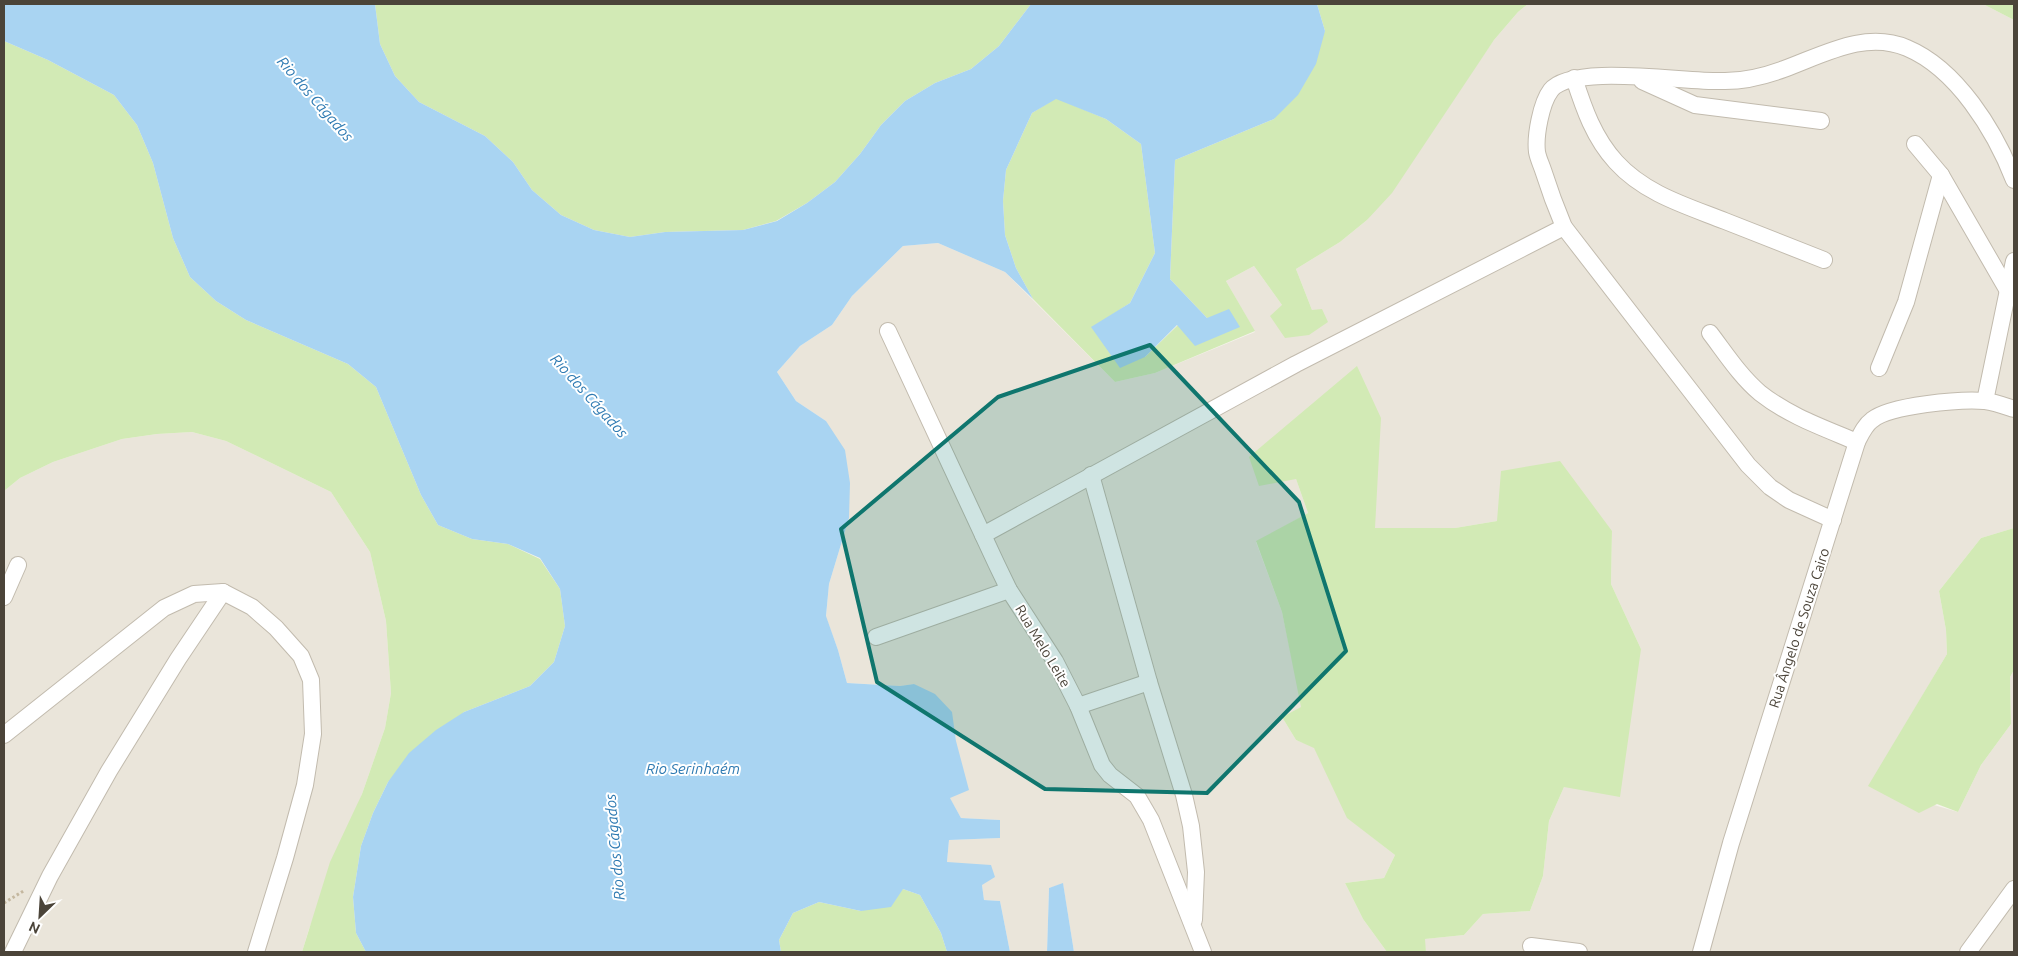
<svg xmlns="http://www.w3.org/2000/svg" width="2018" height="956" font-family="Ubuntu,sans-serif">
	<style>
		.residential { fill: #eae5da }
		.green { fill: #d2eab5 }
		.water { fill: #a9d4f2 }
		.lines { fill: none; stroke-linecap: round; stroke-linejoin: round }
		.minor-casing { stroke: #c2bbae; stroke-width: 18 }
		.path { stroke: #c4b79f; stroke-width: 3; stroke-dasharray: 2.5 2.5; stroke-linecap: butt }
		.minor { stroke: #fff; stroke-width: 16 }
		.marked { fill: #0f766e; fill-opacity: 0.2; stroke: #0f766e; stroke-width: 4; stroke-linejoin: round }
		.labels { text-anchor: middle; stroke-width: 4; stroke-linejoin: round; paint-order: stroke }
		.street-label { font-size: 14px; fill: #4b4439; stroke: #fff }
		.water-label { font-size: 15px; font-style: italic; fill: #2e7ab2; stroke: #fff }
	</style>
	<rect width="100%" height="100%" fill="#f6f3ec"/>
	<g class="residential">
		<polygon points="1528,4 1983,4 2014,20 2014,528 1981,538 1939,591 1946,630 1947,654 1869,786 1958,812 1981,765 2011,724 2010,677 2014,670 2014,952 1426,952 1424,939 1464,935 1483,914 1530,911 1543,876 1549,821 1564,787 1641,649 1611,584 1612,531 1497,521 1455,528 1374,528 1377,477 1296,479 1308,513 1256,542 1282,612 1302,707 1282,717 1296,740 1314,747 1348,818 1395,855 1384,878 1345,883 1363,919 1387,952 1074,952 1063,884 1049,888 1047,952 1010,952 1000,901 984,900 982,885 947,862 949,840 1000,838 1000,820 961,818 949,797 956,741 951,712 914,684 900,686 847,683 838,650 826,617 829,584 849,518 826,421 796,401 777,372 800,346 832,325 852,296 903,246 938,243 1005,272 1115,382 1155,373 1255,332 1226,281 1254,266 1282,305 1312,310 1296,269 1340,242 1367,220 1494,40 1518,12"/>
		<polygon points="192,432 226,441 331,492 370,552 386,621 391,693 385,728 362,794 309,929 302,952 4,952 4,491 20,478 53,462 122,439 157,434"/>
	</g>
	<g class="green">
		<polygon points="375,4 1031,4 999,46 971,69 935,83 905,101 881,125 860,154 835,182 807,203 776,221 743,230 665,232 630,237 594,230 561,215 532,190 513,162 485,136 419,102 395,76 380,44"/>
		<polygon points="1317,4 1528,4 1518,12 1494,40 1392,193 1367,220 1340,242 1296,269 1312,310 1322,309 1328,322 1309,335 1285,338 1270,316 1282,305 1254,266 1226,281 1255,331 1155,373 1115,382 1033,299 1016,268 1005,235 1003,201 1006,170 1032,113 1056,98 1106,119 1141,144 1155,253 1130,303 1092,328 1145,357 1178,325 1207,318 1170,279 1175,160 1274,119 1325,31"/>
		<polygon points="1983,4 2014,4 2014,20"/>
		<polygon points="4,41 48,60 114,95 137,125 153,163 173,238 190,277 216,301 246,320 348,364 376,387 421,495 438,525 472,539 508,544 540,559 560,589 565,626 554,662 530,686 464,712 388,782 373,813 361,846 353,897 356,933 366,952 302,952 330,862 362,794 385,728 391,693 386,621 370,552 331,492 226,441 192,432 157,434 122,439 53,462 20,478 4,491"/>
		<polygon points="1357,366 1381,418 1375,528 1455,528 1497,521 1501,471 1560,461 1612,531 1611,584 1641,649 1620,797 1564,787 1549,821 1543,876 1530,911 1483,914 1464,935 1425,939 1426,952 1387,952 1363,919 1345,883 1384,878 1395,855 1347,818 1314,748 1296,740 1282,717 1301,707 1282,612 1256,541 1308,513 1296,479 1259,486 1249,457"/>
		<polygon points="2014,528 2014,670 2010,677 2011,724 1981,765 1958,812 1937,804 1919,813 1868,786 1947,654 1946,630 1939,591 1981,538"/>
		<polygon points="903,889 920,895 941,933 947,952 781,952 779,940 793,913 819,902 861,911"/>
	</g>
	<g class="water">
		<polygon points="4,4 375,4 380,44 395,76 419,102 485,136 513,162 532,190 561,215 594,230 630,237 665,232 743,230 777,221 807,203 835,182 860,154 881,125 905,101 935,83 971,69 999,46 1031,4 1317,4 1325,31 1316,64 1298,95 1274,119 1175,160 1170,279 1207,318 1229,309 1240,327 1195,346 1177,325 1145,357 1120,368 1091,327 1130,303 1155,253 1141,144 1106,119 1056,99 1032,113 1006,170 1003,201 1005,235 1016,268 1033,299 1005,272 938,243 903,246 852,296 832,325 800,346 777,372 796,401 826,421 845,450 850,483 849,518 829,584 826,616 838,650 847,683 900,686 914,684 935,694 952,712 956,741 969,790 950,798 961,818 1000,820 1000,838 949,840 947,862 991,865 995,877 982,885 984,900 1000,901 1010,952 947,952 941,933 920,895 903,889 891,907 861,911 819,902 793,913 779,940 781,952 366,952 356,933 353,897 361,846 373,813 388,782 409,753 436,730 464,712 530,686 554,662 565,626 560,589 540,558 508,544 472,539 438,525 421,495 376,387 348,364 246,320 216,301 190,277 173,238 153,163 137,125 114,95 48,60 4,41"/>
		<polygon points="1063,883 1074,952 1047,952 1049,888"/>
	</g>
	<g class="lines">
		<g class="minor-casing">
			<g id="minor">
				<path d="M1574 78C1584 109 1594 138 1616 162 1645 194 1687 206 1725 221 1758 234 1791 247 1824 260"/>
				<polyline points="1642,81 1695,105 1821,121"/>
				<polyline points="1915,144 1941,175 2008,291"/>
				<polyline points="888,331 996,563 1009,590 1055,661 1078,706 1102,765 1110,775 1137,796 1151,820 1203,952"/>
				<path d="M1710 333C1726 354 1740 376 1760 393 1789 416 1824 428 1857 442"/>
				<polyline points="1879,368 1906,302 1941,175"/>
				<polyline points="1985,401 2014,261"/>
				<polyline points="1091,475 1149,682 1184,795 1191,826 1196,872 1194,920"/>
				<path d="M1833 520 1789 500 1770 487 1748 465 1564 227C1556 208 1549 189 1543 170 1541 164 1538 158 1537 152 1535 136 1541 103 1551 90 1572 63 1689 83 1725 81 1745 81 1765 76 1784 69 1823 55 1865 30 1907 48 1957 69 1995 131 2014 180"/>
				<polyline points="983,535 1296,364 1564,227"/>
				<polyline points="4,597 18,565"/>
				<polyline points="876,637 1009,590"/>
				<polyline points="1078,706 1149,682"/>
				<polyline points="4,735 164,608 194,594 223,592 252,607 276,628 301,656 311,680 313,734 305,785 285,858 256,952"/>
				<polyline points="1531,946 1579,952"/>
				<polyline points="13,952 50,876 109,771 178,659 223,592"/>
				<path d="M1701 952 1731 843 1857 442C1861 434 1865 425 1872 420 1890 405 1961 399 1985 401 1994 402 2005 406 2014 409"/>
				<polyline points="1968,952 2014,889"/>
			</g>
		</g>
		<polyline class="path" points="4,903 25,890"/>
		<use href="#minor" class="minor"/>
	</g>
	<path class="marked" d="M1150 345 1299 502 1346 651 1207 793 1045 789 877 682 841 529 998 397Z"/>
	<g class="labels">
		<g class="street-label">
			<text transform="translate(1799 628) rotate(-72)" y="5">Rua Ângelo de Souza Cairo</text>
			<text transform="translate(1043 646) rotate(59)" y="5">Rua Melo Leite</text>
		</g>
		<g class="water-label">
			<text transform="translate(315 99) rotate(49)" y="5">Rio dos Cágados</text>
			<text transform="translate(589 396) rotate(48)" y="5">Rio dos Cágados</text>
			<text x="693" y="774">Rio Serinhaém</text>
			<text transform="translate(615 847) rotate(-95)" y="5">Rio dos Cágados</text>
		</g>
	</g>
	<rect width="2018" height="956" fill="none" stroke="#4b4439" stroke-width="10"/>
	<g transform="translate(40 916) rotate(205)" stroke="#ffffff" stroke-width="4" paint-order="stroke">
	<path d="M0-4L9 19L0 12L-9 19Z" fill="#4b4439"/>
	<text y="-8" font-size="14" font-weight="bold" text-anchor="middle" fill="#4b4439">N</text>
	</g>
</svg>
